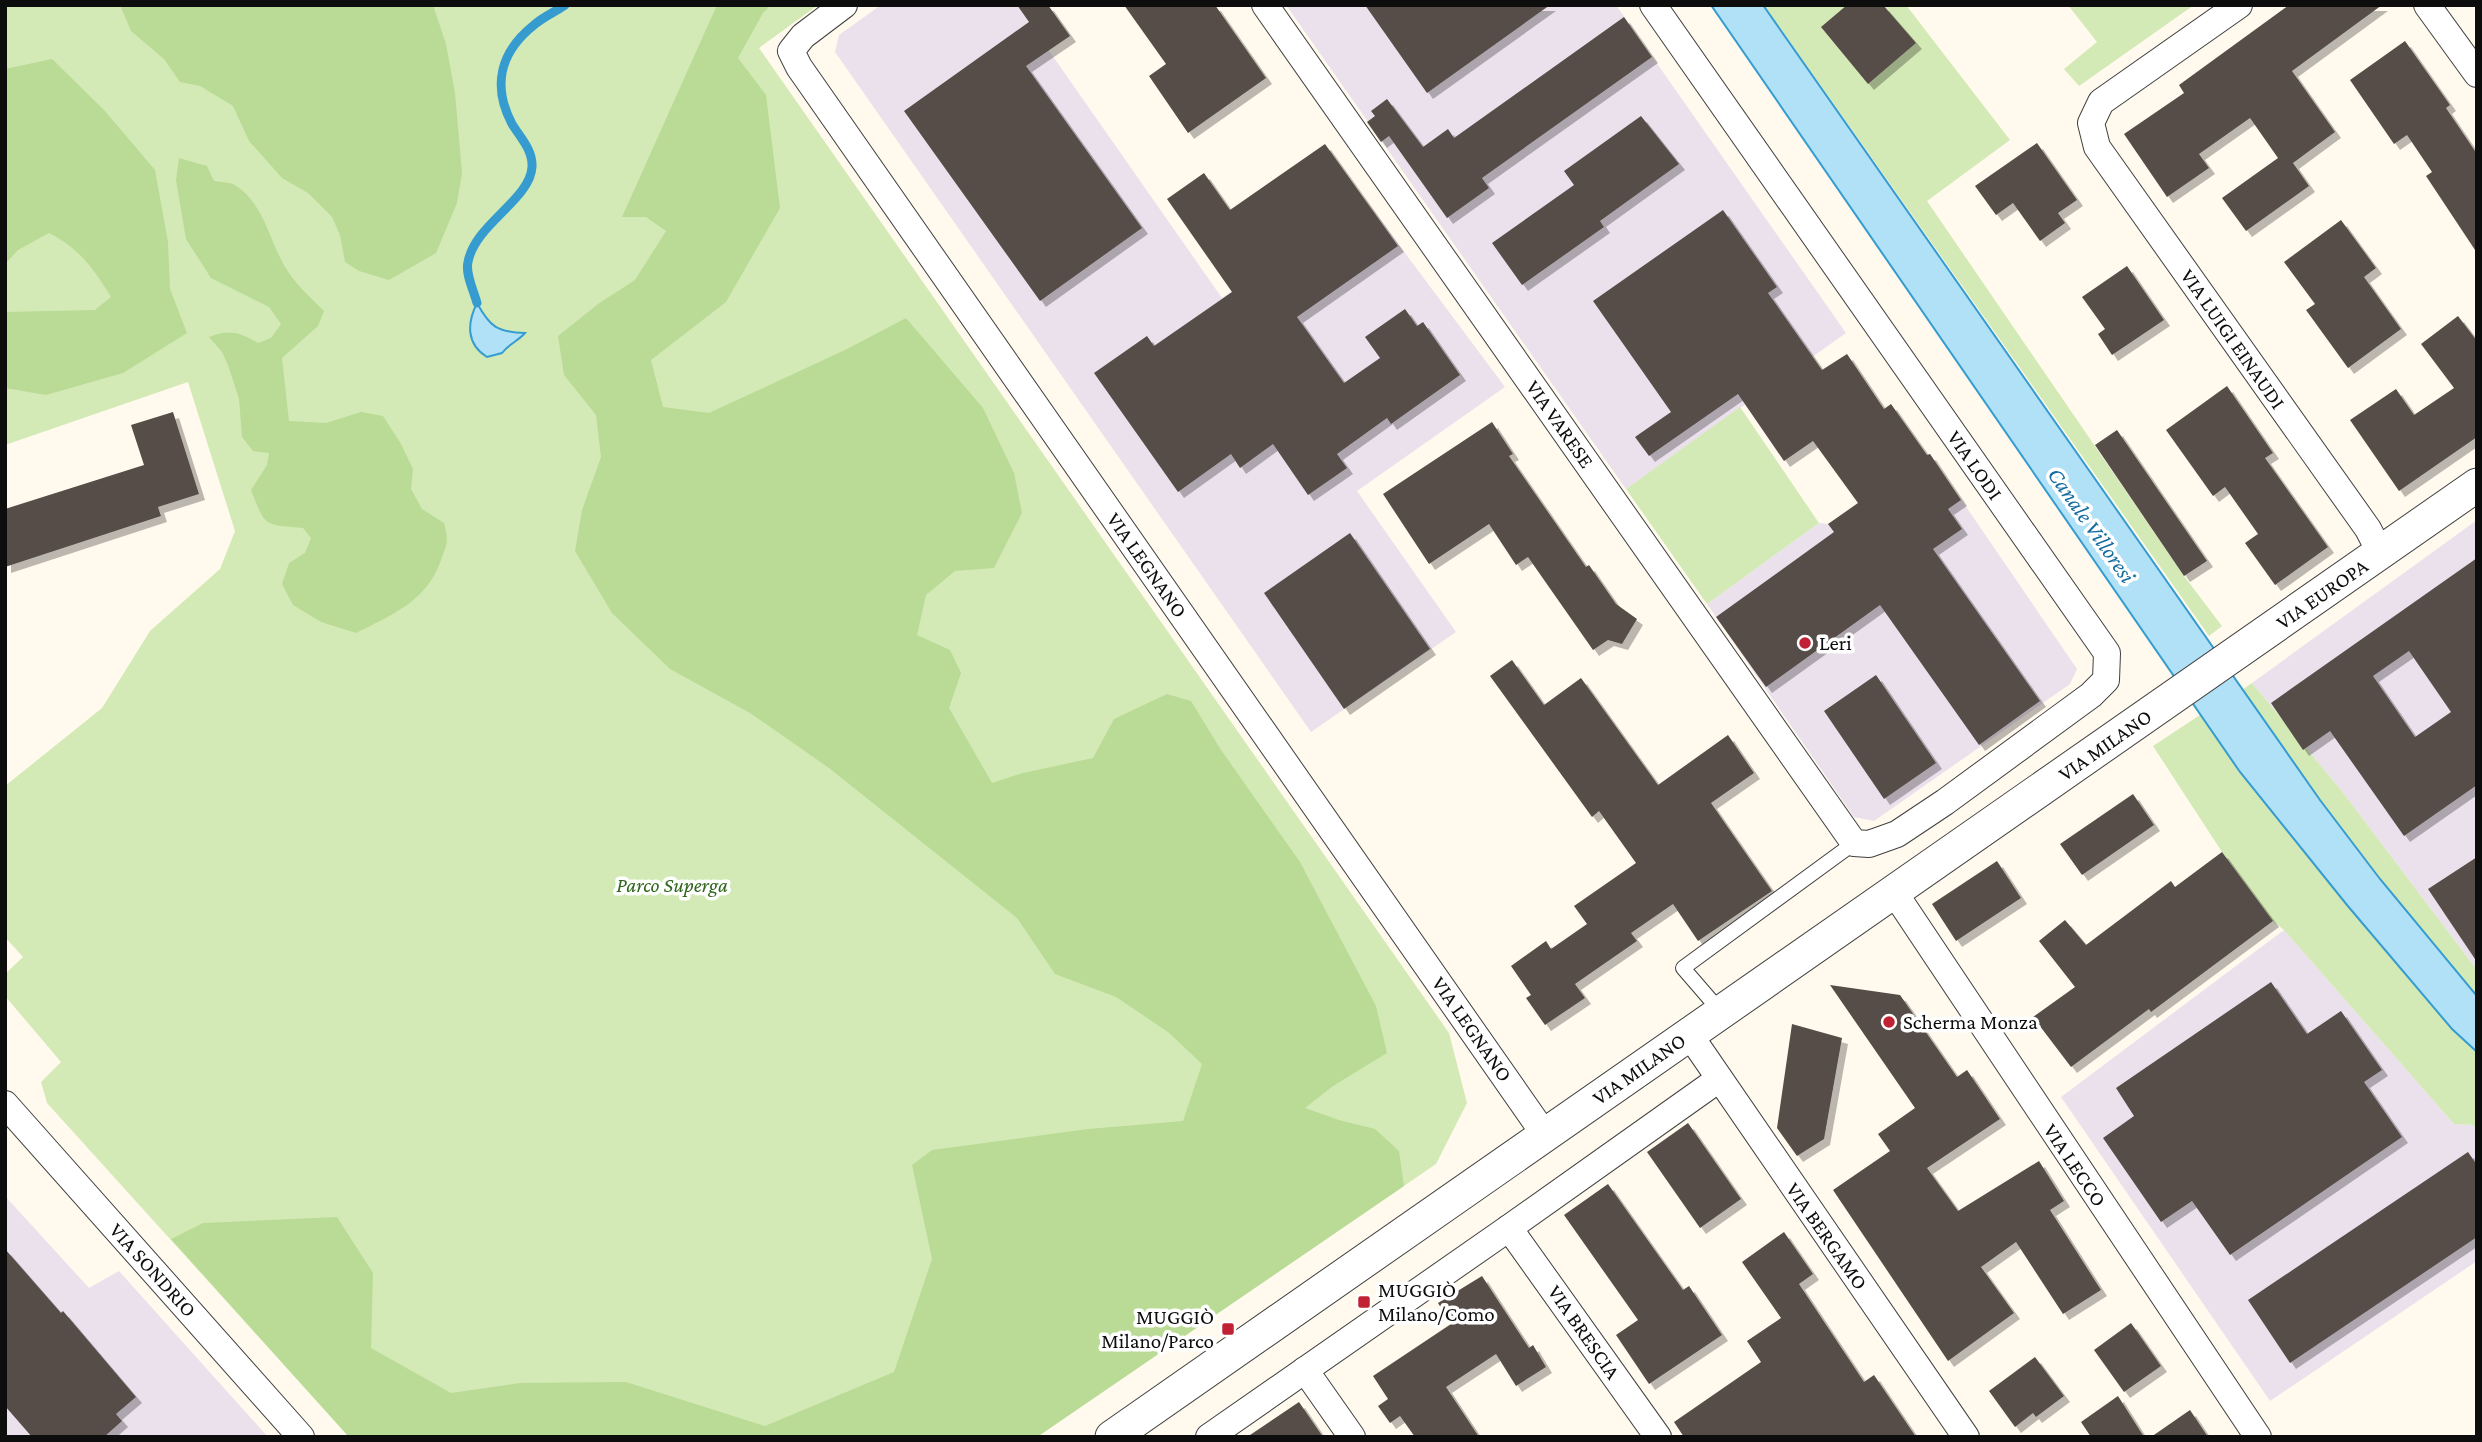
<svg xmlns="http://www.w3.org/2000/svg" width="2482" height="1442" font-family="'Crimson Pro',serif">
	<style>
		.industrial { fill: #eae1ec }
		.green { fill: #d4eab6 }
		.forest { fill: #b9db95 }
		.water { fill: #b1e1f7; stroke: #369cd0; stroke-width: 2 }
		.lines { fill: none; stroke-linecap: round; stroke-linejoin: round }
		.stream { stroke: #369cd0; stroke-width: 9 }
		.building { fill: #564d49; fill-rule: evenodd; filter: url(#shadow) }
		.service-casing { stroke: #404040; stroke-width: 16 }
		.minor-casing { stroke: #404040; stroke-width: 28 }
		.tertiary-casing { stroke: #404040; stroke-width: 35 }
		.service { stroke: #fff; stroke-width: 14 }
		.minor { stroke: #fff; stroke-width: 26 }
		.tertiary { stroke: #fff; stroke-width: 33 }
		.poi-dot { fill: #c02233; stroke: #fff; stroke-width: 2.5 }
		.labels { text-anchor: middle; stroke-width: 7; stroke-linejoin: round; paint-order: stroke }
		.street-label { font-size: 21px; fill: #0d0d0d; stroke: #fff }
		.poi-label { font-size: 21px; fill: #0d0d0d; stroke: #fff; text-anchor: start }
		.park-label { font-size: 21px; font-style: italic; fill: #30661c; stroke: #fff }
		.water-label { font-size: 23px; font-style: italic; fill: #146ca1; stroke: #fff }
	</style>
	<defs>
		<filter id="shadow"><feDropShadow dx="6" dy="6" stdDeviation="0" flood-color="#0004"/></filter>
	</defs>
	<rect width="100%" height="100%" fill="#fffaed"/>
	<g class="industrial">
		<polygon points="881,5 1017,5 1222,298 1364,198 1505,387 1357,491 1456,632 1311,732 835,52 839,35"/>
		<polygon points="1286,5 1616,5 1846,333 1626,489"/>
		<polygon points="1930,454 2077,669 2070,684 1874,821 1854,817 1707,604 1819,523 1829,524"/>
		<polygon points="2477,520 2477,970 2341,790 2252,683"/>
		<polygon points="2284,930 2454,1124 2473,1125 2477,1129 2477,1261 2270,1401 2061,1097"/>
		<polygon points="5,1196 89,1288 119,1271 268,1437 5,1437"/>
	</g>
	<g class="green">
		<polygon points="5,5 818,5 759,48 1449,1033 1467,1103 1436,1164 1037,1437 349,1437 47,1103 41,1082 61,1062 5,996 5,974 23,957 5,937 5,786 102,708 150,631 220,569 235,531 188,382 5,445"/>
		<polygon points="1764,5 1906,5 2010,140 1927,201 2184,576 2222,626 2209,636"/>
		<polygon points="2068,5 2194,5 2079,86 2064,69 2097,42"/>
		<polygon points="1740,407 1819,523 1707,604 1626,489"/>
		<polygon points="2252,683 2341,790 2477,970 2477,996 2380,879 2320,800 2242,690"/>
		<path d="M2200 715C2255 793 2315 868 2377 941 2409 979 2440 1018 2477 1052V1129L2473 1125 2454 1124 2284 930 2273 921 2222 852 2153 746Z"/>
	</g>
	<g class="forest">
		<polygon points="120,5 433,5 446,44 455,93 462,173 457,203 436,253 389,280 359,271 345,262 340,235 332,217 308,193 282,178 249,141 233,106 200,86 180,82 164,59 131,31"/>
		<polygon points="717,5 771,5 763,13 738,58 766,95 780,208 726,302 651,360 663,407 709,413 847,349 906,318 983,408 1014,473 1022,513 994,568 955,571 926,595 917,635 950,650 961,673 949,708 992,783 1023,773 1093,758 1114,719 1167,694 1191,701 1221,750 1300,862 1376,1006 1387,1053 1333,1086 1305,1108 1339,1120 1375,1129 1399,1151 1404,1186 1037,1437 349,1437 171,1239 203,1223 337,1217 373,1273 371,1348 451,1393 520,1383 626,1382 765,1426 894,1372 932,1259 912,1165 932,1150 1088,1129 1183,1121 1202,1064 1168,1032 1116,997 1055,974 1017,918 829,768 750,713 670,669 612,613 575,551 582,510 601,457 596,415 564,375 558,336 598,304 635,280 666,231 646,217 622,217"/>
		<path d="M52 59 104 110 155 170 168 242 170 289 187 333 123 373 46 395 5 388V312L95 310 111 297C93 268 80 249 49 233L18 250 5 264V69Z"/>
		<path d="M179 158 207 166 214 181C220 182 230 182 235 185 264 204 268 237 284 265 294 283 309 296 324 311L318 326 282 358 289 421 326 423 361 412 383 416 401 444 413 469 411 489 422 509 444 523C449 541 447 544 441 560 427 601 392 615 356 633L321 622 293 605 282 584 289 563 305 553 311 538 303 528C263 524 266 528 251 490L267 465 269 453 253 451 242 437 239 399 228 365 222 352 209 337C230 329 239 332 258 343L271 338 281 324 269 307 211 278 186 239 176 180Z"/>
	</g>
	<g class="water">
		<polygon points="1711,5 1763,5 2320,800 2380,879 2477,996 2477,1052 2452,1029 2347,905 2240,772"/>
		<path d="M477 303C490 327 497 332 525 333 518 341 509 344 502 353L487 357C466 344 467 323 477 303Z"/>
	</g>
	<g class="lines">
		<path class="stream" d="M477 303C474 291 465 274 468 262 475 224 530 200 532 167 533 150 520 137 512 124 492 86 500 52 534 25 543 17 555 12 565 5"/>
	</g>
	<g class="building">
		<polygon points="1017,5 1048,5 1070,36 1026,66 1142,228 1040,301 904,111 1029,22"/>
		<polygon points="1124,5 1215,5 1266,78 1188,133 1149,76 1166,64"/>
		<polygon points="1365,5 1550,5 1427,93"/>
		<polygon points="1847,5 1883,5 1916,43 1868,84 1821,27"/>
		<polygon points="2289,5 2382,5 2292,71 2335,132 2293,163 2309,186 2246,231 2222,198 2278,158 2250,118 2199,154 2209,168 2167,197 2124,134 2184,93 2179,85"/>
		<polygon points="1624,17 1652,57 1482,178 1489,188 1447,218 1389,136 1381,142 1367,122 1375,116 1371,111 1387,99 1423,147 1448,129 1454,138"/>
		<polygon points="2405,41 2450,105 2446,108 2477,154 2477,253 2426,176 2432,172 2407,135 2394,144 2350,80"/>
		<polygon points="1641,116 1679,164 1600,221 1604,227 1522,285 1492,243 1574,185 1564,171"/>
		<polygon points="2037,143 2077,200 2058,213 2065,223 2040,241 2013,203 1996,215 1975,186"/>
		<polygon points="1325,144 1398,246 1297,317 1344,383 1380,358 1365,337 1405,309 1417,326 1423,322 1460,375 1391,424 1387,418 1337,454 1347,468 1308,495 1273,444 1240,468 1231,454 1178,492 1094,373 1147,336 1154,346 1232,292 1167,199 1204,173 1230,210"/>
		<polygon points="1723,210 1777,287 1768,293 1822,370 1847,354 1884,409 1891,404 1927,455 1930,454 1961,500 1948,509 1962,529 1933,549 2040,701 1979,745 1880,605 1766,687 1716,617 1834,532 1828,524 1858,503 1813,441 1784,461 1738,394 1649,456 1635,437 1671,412 1593,301"/>
		<polygon points="2341,220 2376,268 2364,277 2401,329 2348,368 2306,310 2315,304 2284,262"/>
		<polygon points="2127,266 2164,320 2112,355 2098,334 2105,329 2082,297"/>
		<polygon points="2458,316 2477,341 2477,437 2399,491 2350,420 2396,389 2414,415 2454,388 2421,344"/>
		<polygon points="2227,386 2273,453 2265,458 2328,547 2275,585 2245,543 2258,534 2225,487 2213,496 2166,430"/>
		<polygon points="173,412 199,494 158,507 161,516 5,567 5,509 144,465 131,425"/>
		<polygon points="1492,422 1513,454 1509,456 1586,567 1589,565 1616,604 1637,619 1622,644 1608,640 1593,650 1528,557 1516,565 1489,524 1429,564 1383,494"/>
		<polygon points="2117,430 2207,561 2184,576 2095,445"/>
		<polygon points="1350,533 1430,649 1344,709 1264,593"/>
		<path d="M2477 558V785L2404 836 2330 731 2303 750 2271 703ZM2409 651 2451 712 2415 737 2373 676Z"/>
		<polygon points="1512,660 1544,705 1581,678 1658,785 1728,735 1754,773 1711,803 1772,891 1698,941 1673,904 1631,933 1637,941 1575,984 1585,998 1545,1025 1526,998 1531,995 1511,966 1546,941 1551,949 1587,924 1574,906 1636,863 1599,811 1592,817 1490,676"/>
		<polygon points="1876,675 1936,763 1884,799 1824,711"/>
		<polygon points="2133,794 2154,825 2082,875 2060,844"/>
		<polygon points="2222,852 2273,921 2151,1012 2149,1009 2071,1067 2033,1017 2075,987 2039,941 2065,920 2086,945 2171,881 2175,887"/>
		<polygon points="2477,857 2477,962 2428,889"/>
		<polygon points="1997,861 2021,898 1956,941 1932,904"/>
		<polygon points="2271,982 2307,1034 2341,1011 2382,1070 2364,1082 2402,1137 2230,1255 2192,1201 2161,1222 2103,1138 2134,1116 2116,1088"/>
		<polygon points="1830,985 1900,995 1957,1077 1967,1070 2000,1119 1927,1168 1958,1211 2039,1161 2064,1201 2050,1210 2101,1290 2063,1314 2016,1242 1981,1267 2014,1313 1948,1361 1833,1190 1890,1151 1878,1134 1915,1108"/>
		<polygon points="1792,1024 1842,1038 1824,1139 1797,1156 1777,1128"/>
		<polygon points="1688,1123 1741,1199 1700,1228 1647,1152"/>
		<polygon points="2468,1152 2477,1165 2477,1237 2290,1363 2248,1300"/>
		<polygon points="1608,1184 1683,1290 1689,1286 1722,1335 1649,1384 1616,1335 1638,1320 1564,1215"/>
		<polygon points="1784,1232 1813,1274 1799,1284 1864,1382 1874,1375 1916,1437 1684,1437 1674,1422 1761,1362 1747,1341 1781,1318 1742,1262"/>
		<polygon points="5,1249 61,1313 63,1311 136,1397 116,1414 122,1421 104,1437 32,1437 5,1406"/>
		<polygon points="1482,1276 1529,1348 1533,1345 1546,1367 1516,1386 1496,1354 1446,1387 1479,1437 1415,1437 1400,1416 1390,1423 1378,1406 1388,1399 1373,1376 1451,1324 1438,1303"/>
		<polygon points="2131,1323 2161,1366 2124,1392 2094,1350"/>
		<polygon points="2035,1357 2064,1396 2036,1417 2033,1413 2015,1427 1989,1391"/>
		<polygon points="2118,1396 2144,1437 2091,1437 2081,1422"/>
		<polygon points="1299,1402 1323,1437 1247,1437"/>
		<polygon points="2190,1410 2208,1437 2151,1437"/>
	</g>
	<g class="lines">
		<g class="service-casing">
			<polyline id="service" points="1721,1012 1683,968 1854,843"/>
		</g>
		<g class="minor-casing">
			<g id="minor">
				<polyline points="844,5 803,36 791,51 799,67 1545,1135"/>
				<polyline points="1265,5 1854,843 1869,844 1897,834 1945,802 2091,695 2106,680 2107,653 1653,5"/>
				<polyline points="2239,5 2101,102 2091,123 2097,147 2368,529 2380,552"/>
				<polyline points="2427,5 2477,74"/>
				<polyline points="1894,892 2258,1437"/>
				<polyline points="1689,1034 1966,1437"/>
				<polyline points="5,1104 301,1437"/>
				<polyline points="1509,1228 1658,1437"/>
				<polyline points="1305,1370 1352,1437"/>
				<polyline points="1209,1437 1509,1228 1719,1079"/>
			</g>
		</g>
		<g class="tertiary-casing">
			<polyline id="tertiary" points="1112,1437 2477,485"/>
		</g>
		<use href="#service" class="service"/>
		<use href="#minor" class="minor"/>
		<use href="#tertiary" class="tertiary"/>
	</g>
	<g class="poi-dot">
		<circle cx="1805" cy="643" r="7"/>
		<circle cx="1889" cy="1022" r="7"/>
		<rect x="1357" y="1295" width="14" height="14" rx="3.5"/>
		<rect x="1221" y="1322" width="14" height="14" rx="3.5"/>
	</g>
	<g class="labels">
		<g class="street-label">
			<text transform="translate(2233 339) rotate(55)" y="7">VIA LUIGI EINAUDI</text>
			<text transform="translate(1560 424) rotate(55)" y="7">VIA VARESE</text>
			<text transform="translate(1975 465) rotate(55)" y="7">VIA LODI</text>
			<text transform="translate(1147 565) rotate(55)" y="7">VIA LEGNANO</text>
			<text transform="translate(2322 594) rotate(-35)" y="7">VIA EUROPA</text>
			<text transform="translate(2105 745) rotate(-35)" y="7">VIA MILANO</text>
			<text transform="translate(1472 1029) rotate(55)" y="7">VIA LEGNANO</text>
			<text transform="translate(1639 1069) rotate(-35)" y="7">VIA MILANO</text>
			<text transform="translate(2075 1165) rotate(56)" y="7">VIA LECCO</text>
			<text transform="translate(1827 1236) rotate(55)" y="7">VIA BERGAMO</text>
			<text transform="translate(153 1270) rotate(48)" y="7">VIA SONDRIO</text>
			<text transform="translate(1584 1332) rotate(55)" y="7">VIA BRESCIA</text>
		</g>
		<g class="poi-label">
			<text x="1819" y="650">Leri</text>
			<text x="1903" y="1029">Scherma Monza</text>
			<text x="1378" y="1297">MUGGIÒ<tspan x="1378" dy="24">Milano/Como</tspan></text>
			<text x="1214" y="1324" text-anchor="end">MUGGIÒ<tspan x="1214" dy="24">Milano/Parco</tspan></text>
		</g>
		<g class="park-label">
			<text x="672" y="892">Parco Superga</text>
		</g>
		<g class="water-label">
			<text transform="translate(2092 525) rotate(55)" y="8">Canale Villoresi</text>
		</g>
	</g>
	<rect width="2482" height="1442" fill="none" stroke="#0d0d0d" stroke-width="14"/>
</svg>
